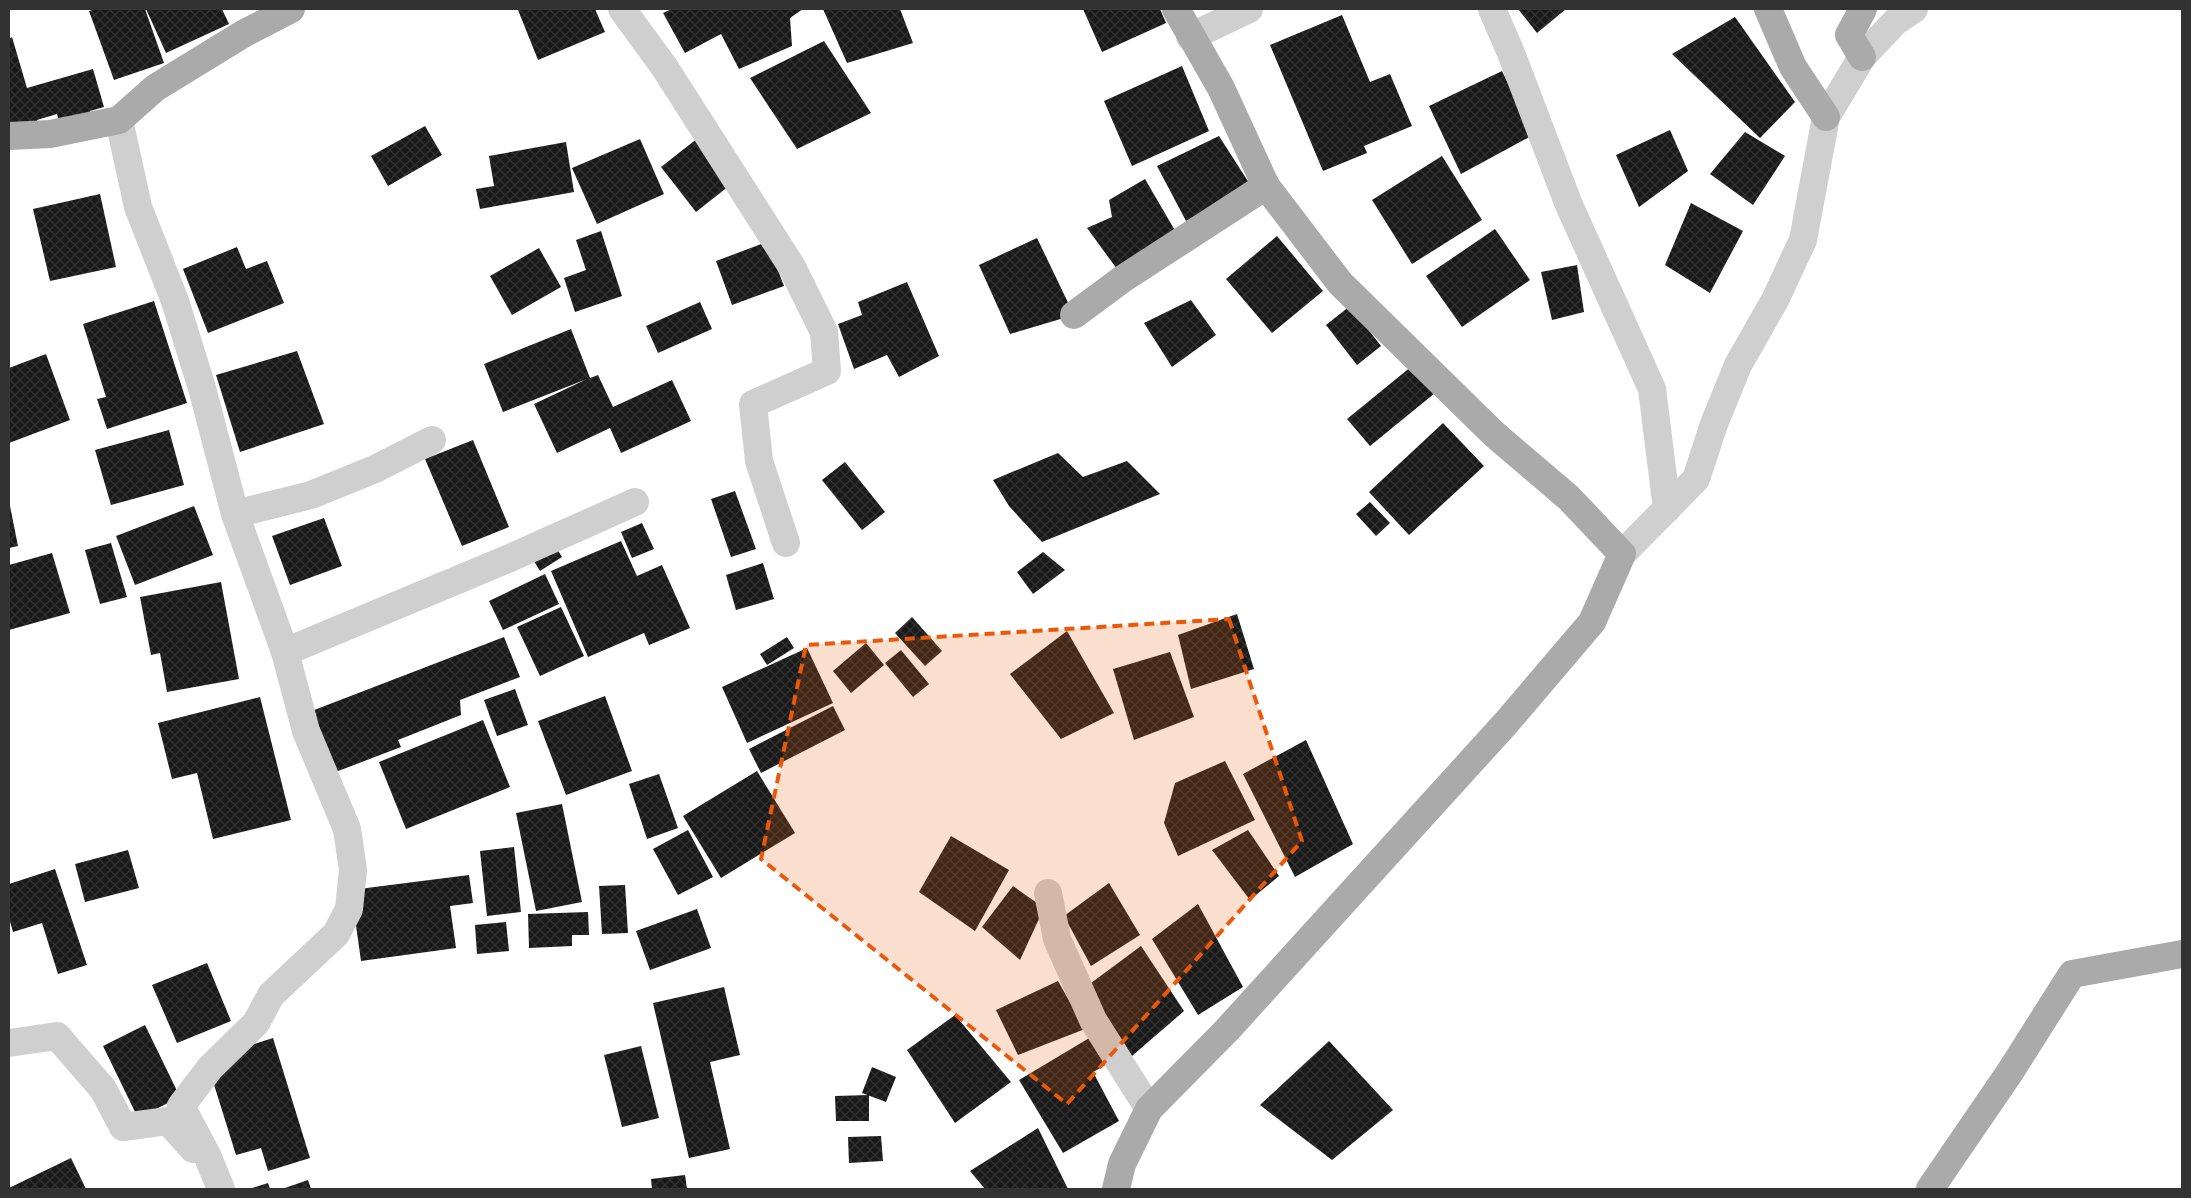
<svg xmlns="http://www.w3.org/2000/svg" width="2191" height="1198" font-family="'Fira Sans',sans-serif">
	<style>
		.building { fill: url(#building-cross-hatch) }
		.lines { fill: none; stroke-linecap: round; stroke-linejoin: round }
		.minor { stroke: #cfcfcf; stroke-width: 28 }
		.major { stroke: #aaa; stroke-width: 28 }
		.marked { fill: #e8590c; fill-opacity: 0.2; stroke: #e8590c; stroke-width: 4; stroke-dasharray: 10 6; stroke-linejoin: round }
	</style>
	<defs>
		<pattern id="building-cross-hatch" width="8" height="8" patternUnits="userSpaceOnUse" patternTransform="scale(1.25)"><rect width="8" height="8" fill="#191919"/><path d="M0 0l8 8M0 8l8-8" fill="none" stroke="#323232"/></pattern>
	</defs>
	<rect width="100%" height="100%" fill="#fff"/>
	<g class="building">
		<polygon points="96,9 145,9 164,63 114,80 89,11"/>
		<polygon points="146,9 222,9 229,24 166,53"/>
		<polygon points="520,9 595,9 605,32 538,60 518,10"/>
		<polygon points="672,9 803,9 790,18 792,46 739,69 721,34 685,53 663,13"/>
		<polygon points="823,9 900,9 913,43 847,63"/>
		<polygon points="1083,9 1160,9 1166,23 1102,52"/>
		<polygon points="1518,9 1566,9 1537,33"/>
		<polygon points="1342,15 1370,82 1390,74 1412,126 1364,146 1367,153 1323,171 1270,45"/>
		<polygon points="1735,17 1795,102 1760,138 1672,54"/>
		<polygon points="12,37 27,88 93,69 104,107 90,111 97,133 65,142 57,114 37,120 41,132 9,141 9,39"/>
		<polygon points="824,41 871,113 797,149 750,78"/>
		<polygon points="1182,66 1209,131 1132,166 1104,101"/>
		<polygon points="1502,71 1533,135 1461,174 1429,106"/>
		<polygon points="425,126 442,155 388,186 371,156"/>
		<polygon points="1670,130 1688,171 1639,207 1616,155"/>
		<polygon points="1745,132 1785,156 1753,205 1710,174"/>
		<polygon points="1219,136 1251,186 1186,221 1157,166"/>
		<polygon points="698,138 734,182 696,212 661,167"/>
		<polygon points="640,139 664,194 597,224 572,168"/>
		<polygon points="566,142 574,192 480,209 476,189 494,186 489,156"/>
		<polygon points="1442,156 1482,220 1412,264 1372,200"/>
		<polygon points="1145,179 1177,234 1117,269 1087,228 1112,217 1109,200"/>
		<polygon points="100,194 116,267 50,281 33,209"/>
		<polygon points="1691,203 1743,231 1710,293 1665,265"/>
		<polygon points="1495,229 1530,280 1462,327 1426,276"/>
		<polygon points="601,231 622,296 575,312 564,278 586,270 576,240"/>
		<polygon points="1277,236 1323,291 1272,333 1226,279"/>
		<polygon points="1037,238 1074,315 1010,334 979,265"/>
		<polygon points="767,242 784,286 732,305 716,261"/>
		<polygon points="237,247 246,269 267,261 284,303 208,333 183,269"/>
		<polygon points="539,248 561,287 512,315 490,276"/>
		<polygon points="1577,265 1584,312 1552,320 1541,272"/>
		<polygon points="907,282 939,356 899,377 887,355 854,369 838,324 862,315 858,302"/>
		<polygon points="1191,300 1216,335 1172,367 1144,323"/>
		<polygon points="154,301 187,403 107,429 97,399 106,397 83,324"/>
		<polygon points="700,302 712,329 658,353 646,326"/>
		<polygon points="1350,306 1381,346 1357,365 1326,325"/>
		<polygon points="571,329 590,378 598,375 613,407 672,380 691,421 621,453 610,428 557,453 534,404 587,379 503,412 484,364"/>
		<polygon points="297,351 324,424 240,452 216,375"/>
		<polygon points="46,354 70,420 9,443 9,368"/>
		<polygon points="1412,366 1435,393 1370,446 1347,419"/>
		<polygon points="1443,423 1484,466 1409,535 1369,492"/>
		<polygon points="169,430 184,485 111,505 95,450"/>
		<polygon points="473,440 509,527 462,546 425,459"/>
		<polygon points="1058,453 1083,477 1127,461 1160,494 1042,542 1009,506 993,480"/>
		<polygon points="845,462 885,512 862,530 822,480"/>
		<polygon points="735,491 756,549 731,557 711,499"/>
		<polygon points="9,501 18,546 9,548"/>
		<polygon points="1370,502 1390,523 1376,536 1356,514"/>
		<polygon points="194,506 213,555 135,585 116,536"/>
		<polygon points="324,518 342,566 290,585 272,536"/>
		<polygon points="642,523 654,549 632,558 621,532"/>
		<polygon points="621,541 637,576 662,565 690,628 649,645 644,633 588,657 551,571"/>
		<polygon points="111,543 127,597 100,604 85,550"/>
		<polygon points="554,544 562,557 540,571 532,558"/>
		<polygon points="1043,552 1065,570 1033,594 1017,572"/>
		<polygon points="52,553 70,613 9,630 9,565"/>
		<polygon points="763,563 774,599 736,610 726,575"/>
		<polygon points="545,574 559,604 503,630 489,601"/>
		<polygon points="221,582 239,679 167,692 160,653 151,655 140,597"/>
		<polygon points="561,607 584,656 540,676 517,627"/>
		<polygon points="1237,614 1254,669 1191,689 1178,635"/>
		<polygon points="912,617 942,651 925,666 895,633"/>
		<polygon points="1067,631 1114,713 1061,739 1010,674"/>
		<polygon points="504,637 520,677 460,700 461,715 398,740 401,747 333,773 309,712"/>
		<polygon points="787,637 794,648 767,665 760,654"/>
		<polygon points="866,643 884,665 851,693 833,671"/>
		<polygon points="807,648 833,703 747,743 722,687"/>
		<polygon points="901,650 929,684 913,697 885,663"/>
		<polygon points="1170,652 1194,717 1134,740 1113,669"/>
		<polygon points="515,689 528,725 497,736 484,700"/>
		<polygon points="605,696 632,771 566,795 538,721"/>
		<polygon points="260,697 291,820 213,839 197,773 172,779 158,723"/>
		<polygon points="833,706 845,730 761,773 749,749"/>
		<polygon points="483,720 510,787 406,829 379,762"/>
		<polygon points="1306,740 1353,844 1295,877 1243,774"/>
		<polygon points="1225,761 1255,820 1178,856 1164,823 1175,783"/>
		<polygon points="757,771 795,833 721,878 683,816"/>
		<polygon points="659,774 678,828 647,839 629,784"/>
		<polygon points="562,804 582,902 536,911 516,813"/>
		<polygon points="688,830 713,877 678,895 653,849"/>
		<polygon points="1248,830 1279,876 1250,900 1212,850"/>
		<polygon points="951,836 1009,870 975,931 919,892"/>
		<polygon points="514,847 521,912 487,916 480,851"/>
		<polygon points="128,850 139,888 85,902 75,864"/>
		<polygon points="55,869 87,965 58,974 42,923 13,932 9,918 9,884"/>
		<polygon points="469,875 473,903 450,906 456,948 361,961 351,890"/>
		<polygon points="1109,883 1140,935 1091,966 1064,916"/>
		<polygon points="625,885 628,933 602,934 599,886"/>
		<polygon points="1013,886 1044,908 1020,960 982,927"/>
		<polygon points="1198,904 1243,987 1198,1015 1152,939"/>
		<polygon points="697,909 711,948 650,970 636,931"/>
		<polygon points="588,912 589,935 572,935 572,946 529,948 528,914"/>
		<polygon points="506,922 509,951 477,954 475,925"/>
		<polygon points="1141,946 1184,1011 1132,1056 1087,986"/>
		<polygon points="207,963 231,1021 177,1043 152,985"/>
		<polygon points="1058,981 1085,1029 1018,1055 996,1010"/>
		<polygon points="724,987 740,1055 710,1062 730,1149 689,1158 653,1003"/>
		<polygon points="955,1015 1011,1082 955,1123 907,1050"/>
		<polygon points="145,1025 180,1097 138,1118 103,1046"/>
		<polygon points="1096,1034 1109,1063 1093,1072 1119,1121 1063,1153 1019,1080"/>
		<polygon points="273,1038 310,1158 268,1171 261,1148 236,1155 206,1059"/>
		<polygon points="1329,1041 1393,1110 1332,1160 1260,1105"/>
		<polygon points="641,1046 659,1118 622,1127 604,1055"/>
		<polygon points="872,1067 896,1077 886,1102 862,1093"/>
		<polygon points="869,1095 869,1121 836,1121 835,1096"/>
		<polygon points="1038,1128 1068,1189 985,1189 970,1171"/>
		<polygon points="881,1136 883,1161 849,1163 848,1137"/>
		<polygon points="71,1158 86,1189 9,1189 9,1188"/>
		<polygon points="685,1175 687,1189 652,1189 651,1179"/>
		<polygon points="308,1180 311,1189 282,1189"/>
		<polygon points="268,1183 270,1189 249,1189"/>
	</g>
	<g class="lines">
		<g class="minor">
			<polyline points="622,9 665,68 792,267 824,332 827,371 753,404 759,461 786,543"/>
			<polyline points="1492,9 1511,53 1569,205 1652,389 1667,509"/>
			<polyline points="1190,37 1249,9"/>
			<polyline points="119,120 138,207 175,301 202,388 235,514 311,495 375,469 432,440"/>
			<polyline points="1622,554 1696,479 1714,424 1738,365 1775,300 1803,240 1826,117 1862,57 1896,21 1914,9"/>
			<polyline points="285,652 510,558 635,502"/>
			<polyline points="1048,893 1057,939 1093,1020 1149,1109"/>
			<polyline points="9,1043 57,1036 103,1089 123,1127 168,1121 193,1149"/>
			<polyline points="221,1189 207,1155 181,1106 210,1068 256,1023 271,995 336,934 349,909 353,870 347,829 306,731 285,652 235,514"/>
		</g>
		<g class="major">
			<polyline points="1768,9 1793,67 1826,117"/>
			<polyline points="1862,57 1849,35 1863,9"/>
			<polyline points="9,136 50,134 119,120 155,88 243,34 291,9"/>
			<polyline points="1074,315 1124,278 1266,186"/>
			<polyline points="1116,1189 1122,1164 1149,1109 1227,1030 1506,723 1592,622 1622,554 1569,498 1494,434 1340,283 1266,186 1221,88 1176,9"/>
			<polyline points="1930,1189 2010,1072 2072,974 2182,954"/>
		</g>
	</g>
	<path class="marked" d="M1229 619 1302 841 1067 1104 761 859 806 645Z"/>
	<rect width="2191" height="1198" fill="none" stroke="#323232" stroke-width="20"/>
</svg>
